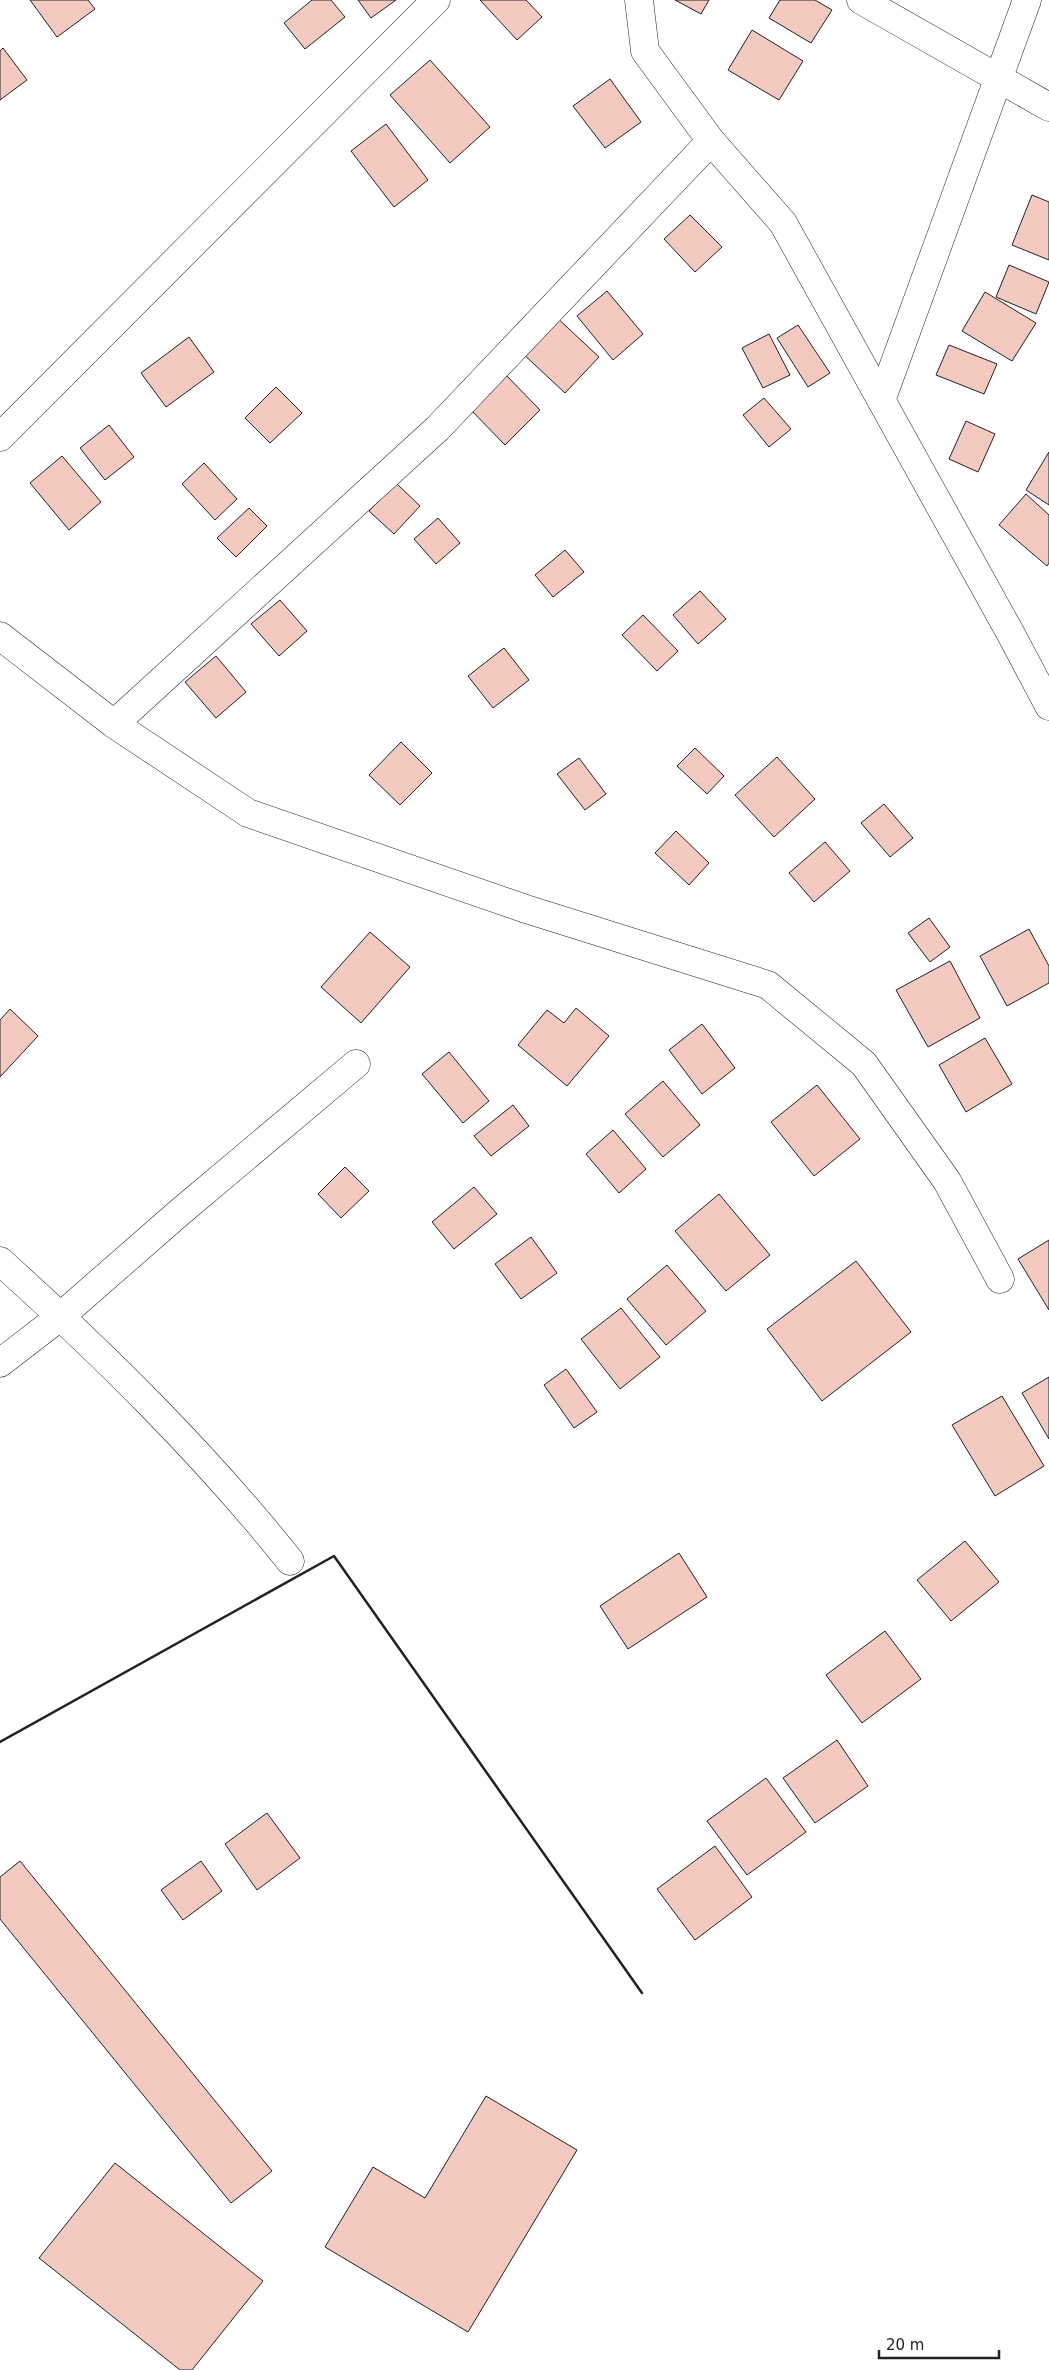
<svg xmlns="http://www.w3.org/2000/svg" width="1049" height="2370" viewBox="0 0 1049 2370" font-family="'DejaVu Sans',sans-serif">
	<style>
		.building { fill: #f3c9c0; stroke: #222 }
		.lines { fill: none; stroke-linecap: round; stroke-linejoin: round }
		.minor-casing { stroke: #222; stroke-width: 29 }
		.minor { stroke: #fff; stroke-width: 28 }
		.wall { stroke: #222; stroke-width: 2.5 }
	</style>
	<rect width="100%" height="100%" fill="#fff"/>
	<path class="building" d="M30,0H88L95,9L57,37Z
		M312,0H331L345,17L305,49L284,23Z
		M358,0H396L371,18Z
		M480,0H526L542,17L517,40Z
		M675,0H709L701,14Z
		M780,0H815L832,10L811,43L769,18Z
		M752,30L803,61L779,100L728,70Z
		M3,48L27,80L0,100V51Z
		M430,60L490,127L450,163L390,95Z
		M610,79L641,122L605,148L573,106Z
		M386,124L428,180L394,207L351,151Z
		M1032,195L1049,202V260L1012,245Z
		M690,215L722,247L695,272L664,239Z
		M1009,265L1049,282L1036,314L996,297Z
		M607,291L643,334L613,360L577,316Z
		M985,292L1036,323L1012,361L962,331Z
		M554,315L599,357L565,393L520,351Z
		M798,325L830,373L808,387L777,338Z
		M769,334L790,375L763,388L742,348Z
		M189,337L214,372L166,407L141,373Z
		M949,345L997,364L984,394L936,375Z
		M505,374L540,410L505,445L470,409Z
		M276,387L302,413L270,443L245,418Z
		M764,398L791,429L769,447L743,415Z
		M966,421L995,434L978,472L949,459Z
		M109,425L134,457L105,480L80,448Z
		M1049,452V505L1026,490Z
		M62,456L101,502L69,530L30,483Z
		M204,463L237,499L215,520L182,484Z
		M396,483L420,506L394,534L369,511Z
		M1026,494L1049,515V563L1047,566L999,525Z
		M249,508L267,526L236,557L217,538Z
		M438,518L460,543L436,564L414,539Z
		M565,550L584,572L553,597L535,575Z
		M700,591L726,619L698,644L673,615Z
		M280,600L307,631L279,656L251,624Z
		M643,615L678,651L657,671L622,635Z
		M504,648L529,680L493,708L468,676Z
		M216,656L246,692L216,718L185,682Z
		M401,742L432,773L400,805L369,775Z
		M695,748L724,776L707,794L677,766Z
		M777,757L815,799L774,837L735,795Z
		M579,758L606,794L585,810L557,774Z
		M884,804L913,838L890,857L861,823Z
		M676,831L709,863L689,885L655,853Z
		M825,842L850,871L814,902L789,873Z
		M929,918L950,947L930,962L908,933Z
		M1029,929L1049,966V983L1007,1006L980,956Z
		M370,932L410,967L361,1023L321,987Z
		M950,961L980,1018L928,1047L896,990Z
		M576,1008L609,1036L567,1086L518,1045L547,1010L564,1023Z
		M10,1009L38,1036L0,1077V1020Z
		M702,1024L735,1068L702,1094L669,1050Z
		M985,1038L1012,1084L966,1112L939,1065Z
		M449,1052L489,1101L463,1123L422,1074Z
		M663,1081L700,1125L663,1157L625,1114Z
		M817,1085L860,1139L814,1176L771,1122Z
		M513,1105L529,1126L491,1156L474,1136Z
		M613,1130L646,1169L619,1193L586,1154Z
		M345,1167L369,1191L341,1218L318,1194Z
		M474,1187L497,1214L454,1249L432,1222Z
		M719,1194L770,1255L726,1291L675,1231Z
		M531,1237L557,1273L521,1299L495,1264Z
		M1049,1240V1310L1018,1259Z
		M856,1261L911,1332L822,1401L767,1329Z
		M667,1265L706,1311L666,1345L627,1299Z
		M621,1308L660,1357L620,1389L581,1339Z
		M566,1369L597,1412L574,1428L544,1385Z
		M1049,1377V1439L1022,1393Z
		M1002,1396L1044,1466L995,1496L952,1425Z
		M965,1541L999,1582L951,1621L917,1580Z
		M679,1553L707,1597L628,1649L600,1606Z
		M885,1631L921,1679L862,1723L826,1675Z
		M837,1740L868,1786L815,1823L783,1778Z
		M766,1778L806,1832L747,1875L707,1821Z
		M267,1813L300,1858L257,1890L225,1844Z
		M715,1846L752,1897L695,1940L657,1889Z
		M20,1861L272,2171L231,2203L0,1919V1877Z
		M201,1861L222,1891L183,1920L161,1890Z
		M486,2096L577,2150L468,2332L325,2247L373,2167L425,2198Z
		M115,2163L263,2281L192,2370H180L39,2258Z"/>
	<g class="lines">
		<g class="minor-casing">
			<path id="minor" d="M639,0L645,51L711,141L783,223L1012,636L1049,706
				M861,0L1049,107
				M882,398L1027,0
				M0,437L436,0
				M0,636L114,724L248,813L526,909L768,985L864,1064L947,1181L1000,1279
				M114,724L438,428L711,141
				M0,1261C103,1354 203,1452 290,1561
				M0,1363L61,1316L180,1212L356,1064"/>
		</g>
		<use href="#minor" class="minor"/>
		<path class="wall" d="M0,1742L334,1556L642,1993"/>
	</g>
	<path d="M879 2350v8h120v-8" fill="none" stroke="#222222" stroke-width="2.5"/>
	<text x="886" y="2350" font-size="15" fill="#222222" stroke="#ffffff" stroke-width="4" paint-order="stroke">20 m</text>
</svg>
